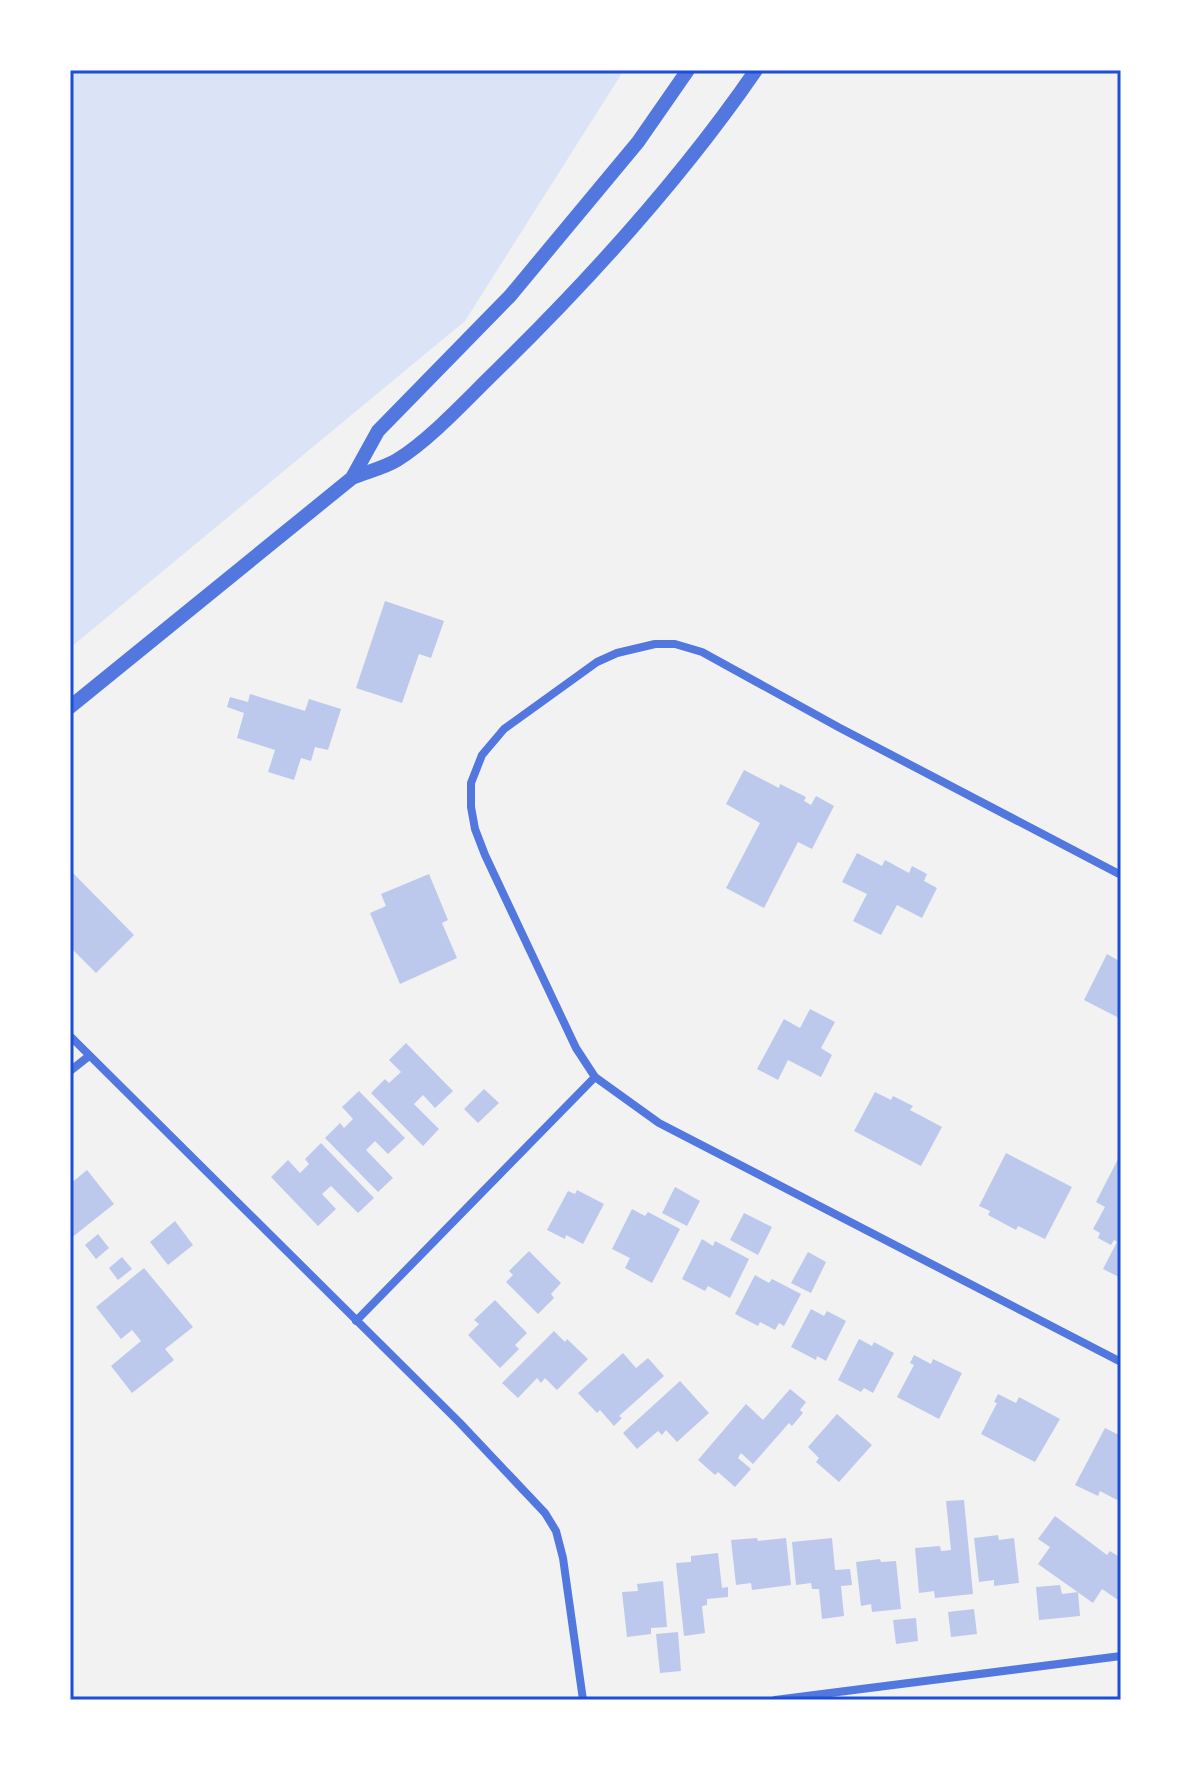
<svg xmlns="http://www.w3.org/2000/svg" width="1191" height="1770" viewBox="0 0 1191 1770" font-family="'Public Sans',sans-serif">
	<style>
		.green { fill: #dbe4f7 }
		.building { fill: #bdc9ec }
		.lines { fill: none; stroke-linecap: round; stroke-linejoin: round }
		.minor { stroke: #5277de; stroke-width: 8 }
		.tertiary { stroke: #5277de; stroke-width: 14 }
		.neatline { fill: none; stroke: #1d4ed8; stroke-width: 3 }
	</style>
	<rect width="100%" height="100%" fill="#f2f2f2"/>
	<path class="green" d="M70,70H624L465,321L70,648Z"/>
	<path class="building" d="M385,601L444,621L431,658L419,654L402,703L356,688Z
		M250,694L305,711L309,699L341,709L328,750L315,747L311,761L301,758L294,780L268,772L275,750L237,738L244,713L227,707L230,697L248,702Z
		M744,770L779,788L780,784L806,797L804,801L811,805L816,796L834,806L812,849L798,842L764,908L726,888L760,823L726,804Z
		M857,853L882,866L885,860L909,873L912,866L927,874L924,881L937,888L922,918L897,905L881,935L853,921L867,894L842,882Z
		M70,870L134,935L96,973L70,947Z
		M429,874L448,920L442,923L457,958L400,984L370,913L386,906L381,894Z
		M1107,954L1121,962V1019L1084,1000Z
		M810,1009L835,1022L821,1048L832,1055L821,1077L788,1060L778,1080L757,1069L784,1019L800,1028Z
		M406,1043L453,1091L435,1108L423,1095L414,1104L439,1129L423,1146L371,1093L385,1079L389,1083L401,1072L389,1060Z
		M484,1089L499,1103L478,1123L464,1109Z
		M359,1091L405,1138L388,1154L375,1141L366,1150L393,1178L378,1192L325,1138L340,1123L344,1128L353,1119L342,1107Z
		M875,1092L891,1100L893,1096L913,1106L910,1110L942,1127L921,1166L854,1131Z
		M321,1143L374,1198L358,1213L331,1186L322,1194L336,1209L318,1226L271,1177L288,1160L300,1173L309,1164L305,1159Z
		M1006,1153L1072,1187L1045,1239L1018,1226L1016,1230L988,1215L990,1211L979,1206Z
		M1118,1159L1121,1161V1278L1103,1269L1117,1242L1114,1240L1111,1245L1098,1238L1100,1233L1093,1229L1105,1207L1096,1202Z
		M87,1170L114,1204L70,1239V1184Z
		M675,1187L700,1201L687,1226L662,1213Z
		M577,1190L604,1204L583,1244L566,1235L565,1239L547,1230L568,1191L575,1194Z
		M632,1209L645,1216L648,1212L680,1229L652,1283L625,1268L630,1258L612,1249Z
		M744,1213L772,1227L758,1255L730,1240Z
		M175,1221L193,1245L168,1265L150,1242Z
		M98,1234L109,1248L96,1259L85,1245Z
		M702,1239L713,1246L715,1241L749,1259L730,1298L708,1286L705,1291L682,1279Z
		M529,1251L561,1283L551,1294L554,1298L538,1314L506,1282L513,1275L509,1271Z
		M808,1252L826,1262L811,1293L791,1283Z
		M122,1257L132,1269L118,1280L109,1268Z
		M144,1268L193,1327L165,1349L174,1360L132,1393L111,1366L141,1341L132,1330L121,1339L96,1307Z
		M755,1275L769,1283L772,1279L801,1294L784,1326L779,1323L775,1330L760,1322L758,1326L735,1314Z
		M495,1300L527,1333L515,1345L519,1349L500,1368L468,1335L479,1324L474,1320Z
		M811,1309L824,1316L827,1311L846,1321L826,1361L817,1356L816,1360L791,1347Z
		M554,1331L565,1342L567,1339L588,1359L557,1390L545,1378L541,1383L537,1378L518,1398L502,1383Z
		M859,1339L872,1346L874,1342L894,1353L873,1393L864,1388L861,1392L838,1380Z
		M623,1353L636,1368L648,1358L664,1376L619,1416L622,1418L614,1426L600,1410L597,1413L578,1393Z
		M914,1355L931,1364L933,1359L962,1373L939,1419L897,1397L914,1365L910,1363Z
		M680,1381L709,1413L677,1442L666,1430L662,1435L658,1431L637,1449L623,1433Z
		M790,1389L806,1402L800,1410L803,1413L792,1426L789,1423L753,1464L741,1453L738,1458L751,1469L735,1487L718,1472L715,1475L698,1460L746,1404L763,1420Z
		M998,1394L1016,1403L1019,1397L1060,1419L1035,1462L981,1434L997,1403L994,1402Z
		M837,1414L872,1445L839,1482L816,1462L819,1458L808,1447Z
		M1105,1428L1121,1436V1483L1118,1488L1121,1492L1117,1500L1100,1491L1098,1496L1075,1485Z
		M964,1500L973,1594L935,1598L934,1591L919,1593L915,1548L940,1546L941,1551L951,1550L946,1501Z
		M1055,1516L1107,1555L1110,1551L1121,1558V1602L1102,1589L1093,1603L1038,1564L1050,1547L1038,1539Z
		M998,1535L999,1540L1014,1538L1019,1583L994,1586V1580L979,1582L974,1538Z
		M757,1538L758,1541L786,1538L791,1585L752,1590L751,1583L736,1585L731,1540Z
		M832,1538L835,1570L850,1569L852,1585L841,1586L844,1616L822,1619L819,1589H812L811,1583L796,1585L792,1542Z
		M718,1553L722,1588L728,1587V1597L707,1599V1605L702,1606L705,1633L684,1636L676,1563L691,1562V1556Z
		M880,1559L881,1562L896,1561L901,1609L872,1612L871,1604L861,1606L856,1562Z
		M663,1581L667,1627L651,1628V1634L627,1637L622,1592L638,1591L637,1584Z
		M1060,1585L1062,1594L1078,1592L1080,1616L1039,1620L1036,1587Z
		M974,1609L977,1634L951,1637L948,1612Z
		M916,1618L918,1641L896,1644L893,1620Z
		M678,1632L681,1671L660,1673L656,1634Z"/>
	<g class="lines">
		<path class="minor" d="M1121,875L840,728L702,652L675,644H655L617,653L597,662L504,729L482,755L471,783V807L475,829L485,855L576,1048L595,1077L659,1123L1121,1362
			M70,1036L459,1422L545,1513L556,1531L563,1558L583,1700
			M70,1071L89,1056
			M356,1321L595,1077
			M775,1700L1121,1656"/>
		<path class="tertiary" d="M352,478L378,431L510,296L638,142L688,70
			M70,707L352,478C366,472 384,468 397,460C431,439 468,398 497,370C591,278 681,179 756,70"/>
	</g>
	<rect width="1191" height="1770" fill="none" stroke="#ffffff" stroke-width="144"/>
	<rect x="72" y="72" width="1047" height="1626" class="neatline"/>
</svg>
